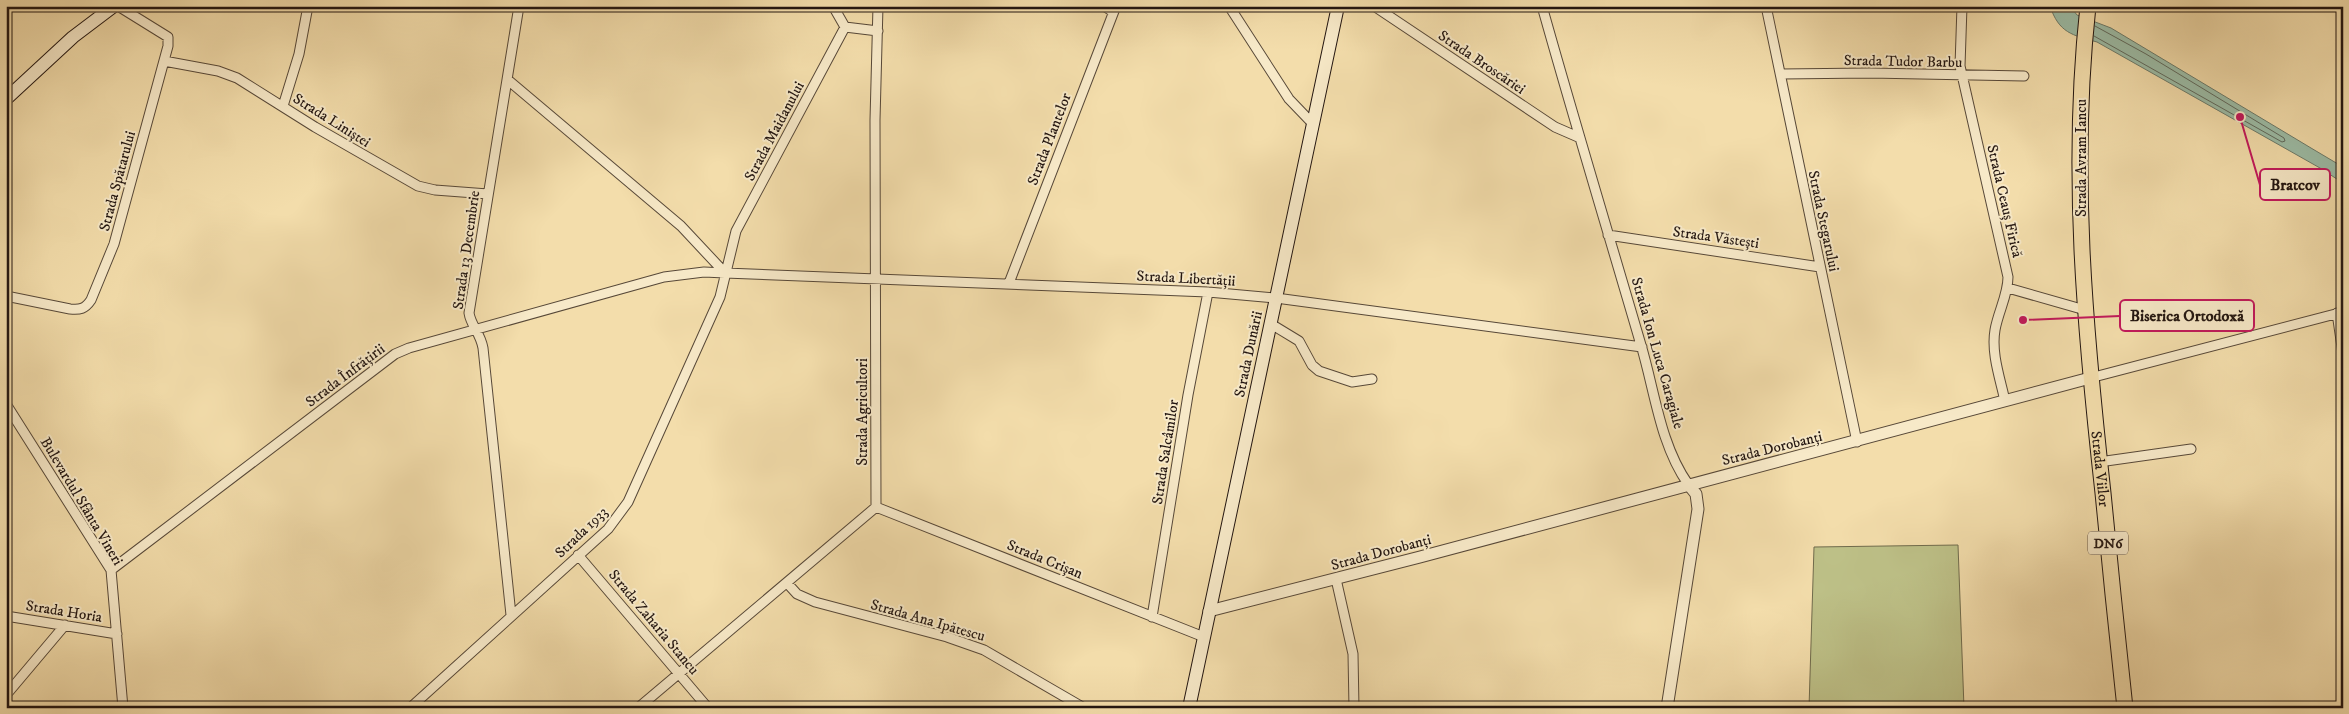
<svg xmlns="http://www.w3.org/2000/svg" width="2349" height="714" viewBox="0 0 2349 714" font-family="'IM FELL DW Pica',serif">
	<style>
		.green { fill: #bdc087; stroke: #706b4c }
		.water { fill: #9cbca6; stroke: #6c7a6a }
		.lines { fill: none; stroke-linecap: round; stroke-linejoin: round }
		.shore { stroke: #60695c; stroke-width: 1 }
		.minor-casing { stroke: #574838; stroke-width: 11 }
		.tertiary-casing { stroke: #574838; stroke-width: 13 }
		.secondary-casing { stroke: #231611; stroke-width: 14 }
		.trunk-casing { stroke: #231611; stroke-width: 17 }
		.minor { stroke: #f7e9c8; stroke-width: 9 }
		.tertiary { stroke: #f7e9c8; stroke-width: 11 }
		.secondary { stroke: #f7e9c8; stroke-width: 12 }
		.trunk { stroke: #f3ddab; stroke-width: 15 }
		.labels { text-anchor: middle; stroke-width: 4; stroke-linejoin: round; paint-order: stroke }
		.shield { fill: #f7e9c8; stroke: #635548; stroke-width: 1 }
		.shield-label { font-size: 14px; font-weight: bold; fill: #231611 }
		.street-label { font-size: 15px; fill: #231611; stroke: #f7e9c8 }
		.leader { fill: none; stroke: #c2185b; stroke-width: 2 }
		.callout-dot { fill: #c2185b; stroke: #f7e9c8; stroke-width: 2 }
		.callout { fill: #f7e9c8; stroke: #c2185b; stroke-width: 2 }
		.callout-label { font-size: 16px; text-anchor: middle; font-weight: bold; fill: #231611 }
	</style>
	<rect width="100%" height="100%" fill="#f3ddab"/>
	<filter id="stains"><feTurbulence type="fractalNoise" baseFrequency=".004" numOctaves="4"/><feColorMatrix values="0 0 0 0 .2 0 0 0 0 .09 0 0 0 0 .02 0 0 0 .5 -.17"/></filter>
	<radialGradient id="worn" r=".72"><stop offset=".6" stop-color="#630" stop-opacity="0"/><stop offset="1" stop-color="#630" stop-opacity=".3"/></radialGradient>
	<path class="green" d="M1958,545L1964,708H1809L1814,547Z"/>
	<path class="water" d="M2050,6H2070L2077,15L2111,28L2311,148L2343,167V183L2320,168L2097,42C2072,35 2059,33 2050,6Z"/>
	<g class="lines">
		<path class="shore" d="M2094,36L2282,142L2285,141L2284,138L2146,54L2095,26"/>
		<g class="minor-casing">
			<path id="minor" d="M1104,6L1113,12
				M1229,6L1289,99L1313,124
				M1374,6L1555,127L1578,137
				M1542,6C1574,120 1608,232 1641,345C1655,392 1660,444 1688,484
				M1766,6L1857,442
				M1962,6L1960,66L2008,277C2008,295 1998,312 1995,330C1991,353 2000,378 2005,401
				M845,27L878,31
				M164,61L218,71L237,78L315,127L418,186L435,190L488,194
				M1781,74L1870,73L2024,76
				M508,80L681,226L725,273
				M283,106L299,54L308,6
				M1608,235L1820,267
				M1009,283L1116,6
				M2008,288L2085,310
				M6,296L70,309C80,310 85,309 91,300L114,244L168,46V37L118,6
				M2337,313L2343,354
				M1271,324L1299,341L1312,365L1319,371L1352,382L1372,379
				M2090,378L2343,312
				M6,404L111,570L123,708
				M2099,462L2191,449
				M876,507L1204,637
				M578,555L708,708
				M111,570L395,354L409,348L664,277L704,272L725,273L1208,292L1276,298L1642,347
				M1336,579L1353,654L1354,708
				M787,583L797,594L815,602L947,637L984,650L1084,708
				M511,615L483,348C480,332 471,326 469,313L519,6
				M6,616L117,634
				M1152,617L1188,395L1208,292
				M6,695L65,625
				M410,708L608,529L628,502L720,297L736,231L845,27L833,6
				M638,708L876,507L875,120L878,6"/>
		</g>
		<g class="tertiary-casing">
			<path id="tertiary" d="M1209,611L1420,557L2090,378
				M1667,708L1698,509L1696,494L1688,484"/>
		</g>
		<g class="secondary-casing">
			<path id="secondary" d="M6,99L73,37L114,6
				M1189,708L1338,6"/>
		</g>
		<g class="trunk-casing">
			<g id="trunk">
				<path id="s1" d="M2088,6C2070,169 2085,331 2103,493C2110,565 2117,636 2125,708"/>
			</g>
		</g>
		<use href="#minor" class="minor"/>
		<use href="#tertiary" class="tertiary"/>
		<use href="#secondary" class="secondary"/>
		<use href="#trunk" class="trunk"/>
	</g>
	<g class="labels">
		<rect class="shield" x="2088" y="531.5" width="40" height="23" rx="4"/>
		<g class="shield-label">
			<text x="2108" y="548">DN6</text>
		</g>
		<g class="street-label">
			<text transform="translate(1903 61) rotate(1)" y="5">Strada Tudor Barbu</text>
			<text transform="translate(1482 62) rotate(34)" y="5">Strada Broscăriei</text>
			<text transform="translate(332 120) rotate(32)" y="5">Strada Liniștei</text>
			<text transform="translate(774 131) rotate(-62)" y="5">Strada Maidanului</text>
			<text transform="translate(1049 139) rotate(-69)" y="5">Strada Plantelor</text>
			<text transform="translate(2081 158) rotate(-90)" y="5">Strada Avram Iancu</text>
			<text transform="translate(117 181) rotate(-75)" y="5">Strada Spătarului</text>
			<text transform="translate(2005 201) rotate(77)" y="5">Strada Ceauș Firică</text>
			<text transform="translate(1824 221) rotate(78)" y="5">Strada Stegarului</text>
			<text transform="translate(1716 237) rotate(8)" y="5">Strada Văstești</text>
			<text transform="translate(466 250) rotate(-82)" y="5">Strada 13 Decembrie</text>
			<text transform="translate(1186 278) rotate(3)" y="5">Strada Libertății</text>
			<text transform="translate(1658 353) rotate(74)" y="5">Strada Ion Luca Caragiale</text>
			<text transform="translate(1248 354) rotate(-78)" y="5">Strada Dunării</text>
			<text transform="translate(345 375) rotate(-37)" y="5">Strada Înfrățirii</text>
			<text transform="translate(862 412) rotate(-90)" y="5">Strada Agricultori</text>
			<text transform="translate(1772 448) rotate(-14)" y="5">Strada Dorobanți</text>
			<text transform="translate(1165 452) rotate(-81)" y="5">Strada Salcâmilor</text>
			<text dy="5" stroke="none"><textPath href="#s1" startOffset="464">Strada Viilor</textPath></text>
			<text transform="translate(82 501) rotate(59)" y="5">Bulevardul Sfânta Vineri</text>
			<text transform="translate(581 532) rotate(-44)" y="5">Strada 1933</text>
			<text transform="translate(1381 552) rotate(-15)" y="5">Strada Dorobanți</text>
			<text transform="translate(1045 559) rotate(22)" y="5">Strada Crișan</text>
			<text transform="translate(64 611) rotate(9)" y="5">Strada Horia</text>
			<text transform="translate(928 620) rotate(16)" y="5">Strada Ana Ipătescu</text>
			<text transform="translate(654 622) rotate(50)" y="5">Strada Zaharia Stancu</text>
		</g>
	</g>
	<path class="leader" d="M2240 117L2260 185M2023 320L2120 316"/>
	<g class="callout-dot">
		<circle cx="2240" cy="117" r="5"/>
		<circle cx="2023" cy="320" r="5"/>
	</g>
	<g class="callout">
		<rect x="2260" y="169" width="70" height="31" rx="5"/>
		<rect x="2120" y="300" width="134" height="31" rx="5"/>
	</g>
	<g class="callout-label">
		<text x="2295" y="190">Bratcov</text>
		<text x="2187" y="321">Biserica Ortodoxă</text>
	</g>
	<rect width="2349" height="714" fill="none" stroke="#f3ddab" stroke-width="25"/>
	<rect x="8" y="8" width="2334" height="699" fill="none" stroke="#231611" stroke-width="2.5"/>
	<rect x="12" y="12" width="2324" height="689" fill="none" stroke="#231611"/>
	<rect width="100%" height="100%" filter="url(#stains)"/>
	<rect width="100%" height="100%" fill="url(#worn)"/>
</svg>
